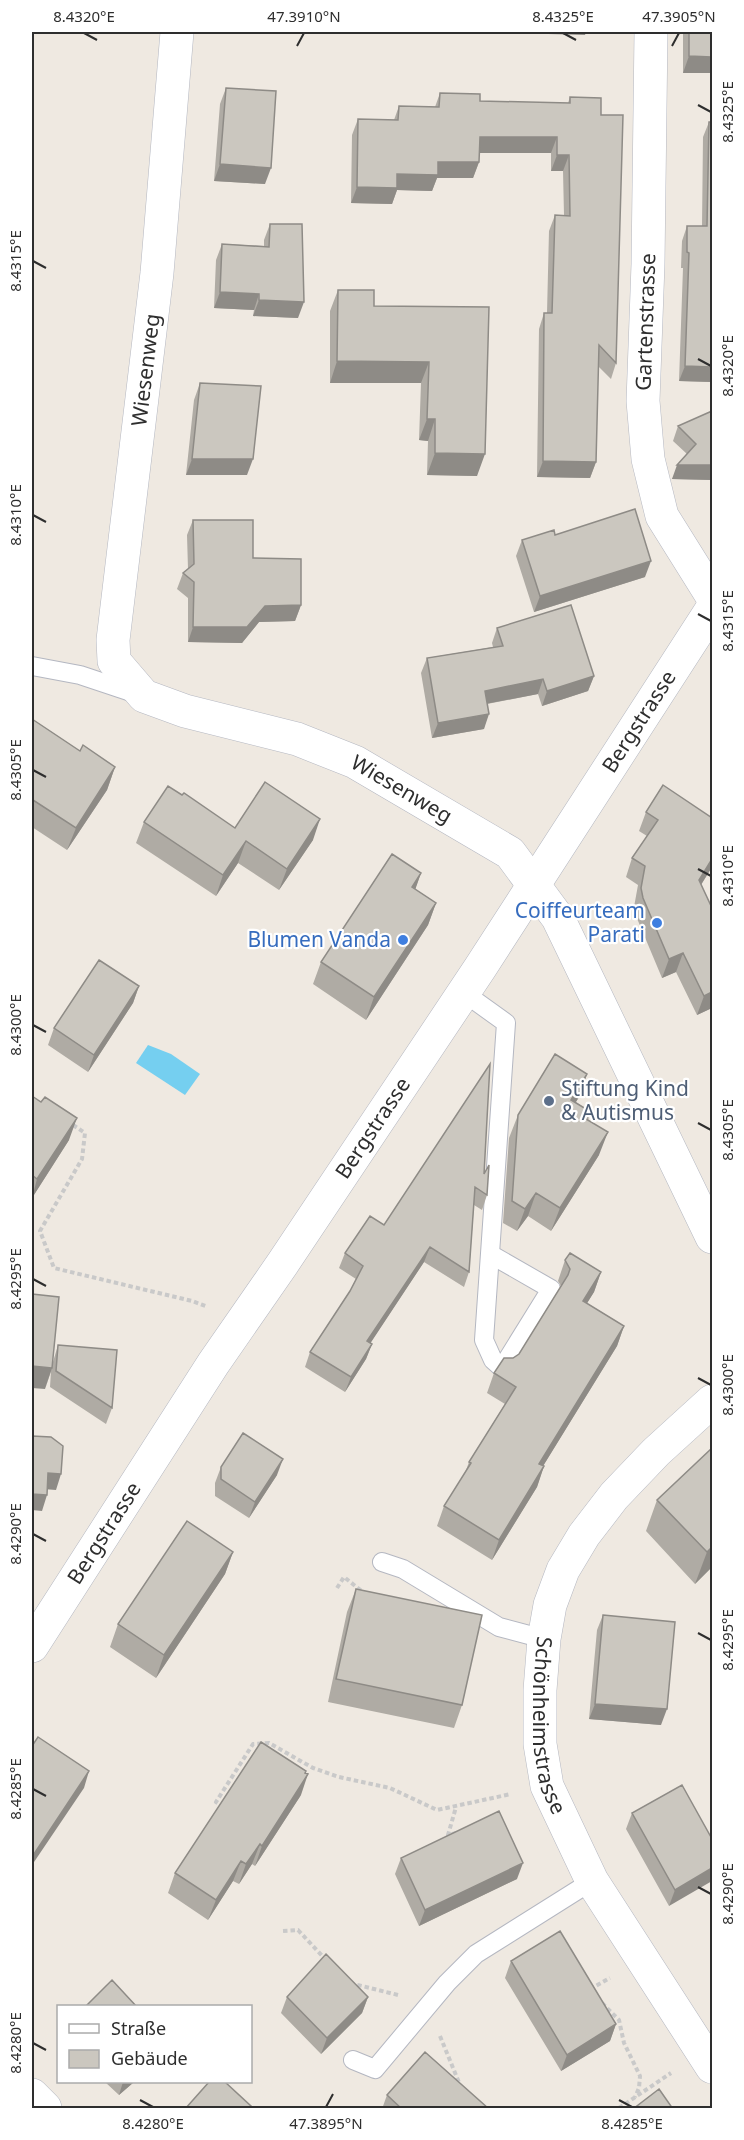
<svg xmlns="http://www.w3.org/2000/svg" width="744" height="2140" viewBox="0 0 744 2140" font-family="'Noto Sans',sans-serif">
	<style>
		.water { fill: #75cff0 }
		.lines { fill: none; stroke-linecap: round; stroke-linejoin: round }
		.service-casing { stroke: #b4b7c1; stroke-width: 20 }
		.minor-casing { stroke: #b4b7c1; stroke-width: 34 }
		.path { stroke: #c9c9c9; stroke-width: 4; stroke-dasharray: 4.5 3; stroke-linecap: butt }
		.service { stroke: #fff; stroke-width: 18 }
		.minor { stroke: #fff; stroke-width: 33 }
		.wall { fill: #afaba4 }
		.shaded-wall { fill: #8e8b86 }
		.building { fill: #cbc7bf; stroke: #8e8b86; stroke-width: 1.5 }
		.ticks { fill: none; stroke: #2e2e2e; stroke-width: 2 }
		.shop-dot { fill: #3f7fe0; stroke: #fff; stroke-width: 2 }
		.service-dot { fill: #5c6f8a; stroke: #fff; stroke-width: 2 }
		.labels { text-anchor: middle; stroke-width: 4.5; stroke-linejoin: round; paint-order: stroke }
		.street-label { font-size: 21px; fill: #2e2e2e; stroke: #fff }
		.shop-label { font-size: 21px; fill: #366cbe; stroke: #fff; text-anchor: end }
		.service-label { font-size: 21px; fill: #4e5e75; stroke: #fff; text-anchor: start }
		.neatline { fill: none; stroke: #2e2e2e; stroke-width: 2 }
		.ticks-label { font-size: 15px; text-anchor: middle; fill: #2e2e2e }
	</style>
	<rect width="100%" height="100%" fill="#efe9e1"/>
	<path class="water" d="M148,1045L171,1054L200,1074L185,1095L136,1063Z"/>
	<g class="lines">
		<g class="service-casing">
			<path id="service" d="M32,666L80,675L137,694
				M463,992L506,1023L484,1340L493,1360L502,1368L551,1289L490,1254
				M382,1562L403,1569L499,1627L544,1639
				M353,2060L375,2069L447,1983L476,1954L592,1881"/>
		</g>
		<g class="minor-casing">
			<g id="minor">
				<path id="s1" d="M177,32L157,273L113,640L114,661L144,696L185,711L297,739L355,762L510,853L558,918L712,1237"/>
				<path d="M651,32L648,264L643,401L648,459L662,516L712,596"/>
				<path id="s2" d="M712,1401L656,1452L614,1496L584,1535L563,1570L550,1605L544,1639L540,1690V1744L547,1786L592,1881L712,2067"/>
				<path id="s3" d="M32,1646L213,1364L283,1263L480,968L712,609"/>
				<path d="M32,2095L45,2108"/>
			</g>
		</g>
		<path class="path" d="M73,1125L85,1133L82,1159L40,1231L54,1268L192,1301L208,1307
			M337,1588L344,1577L364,1593
			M224,1807L216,1802L253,1744L269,1743L313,1768L339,1777L390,1788L437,1810L511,1794
			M456,1833L448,1835L456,1807
			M283,1931L298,1930L325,1959
			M350,1983L398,1995
			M590,1989L610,1978
			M602,2003L619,2020L624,2043L640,2076L639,2088L635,2097
			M440,2036L460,2085
			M619,2108L671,2073"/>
		<use href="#service" class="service"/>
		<use href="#minor" class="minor"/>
	</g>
	<path class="wall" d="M683,32H712V73H683Z
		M226,88L265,184L214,181L220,104Z
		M440,93L480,101L568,103L570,97L601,115L616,363L611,379L598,366L596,462L590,478L537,477L539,329L544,313H547L549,231L555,215H564L563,171H551V153H479V162L473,178H437L432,191L397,190L392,204L351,203L352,135L358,119L394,120L399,106L435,107Z
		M709,122L712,382L679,381L683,268H681L682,241L687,226H702L703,137Z
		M270,224L298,318L253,316L254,310L214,308L216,260L222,244L264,246V240Z
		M338,290L374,306L489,307L477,476L427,475L428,441L419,440L421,383H330V311Z
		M200,383L247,475H186L194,400Z
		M712,411V480L672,479L687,454L673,441L678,426Z
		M193,520L253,558L301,605L295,621L259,622L242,643L188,642V598L177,589L183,573L188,569L187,535Z
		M522,540L645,577L534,612L516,556Z
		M497,628L594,676L588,691L542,706L538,694L487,704L484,729L432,738L421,673L427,658L493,647L492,643Z
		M32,719L80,751L115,767L107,790L67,850L32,827Z
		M663,785L712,867L701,885L712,1008L697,1015L676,972L662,978L636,916L634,907L638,885L626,877L632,858L647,836L639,831L646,812Z
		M144,822L235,828L313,840L279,890L238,863L216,896L136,843Z
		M421,873L415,889L436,903L428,925L366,1020L313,984L321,962Z
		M139,986L133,1003L88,1072L48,1045L54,1028Z
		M587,1074L579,1097L576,1102L591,1112L588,1120L599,1155L551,1231L528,1216L517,1231L503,1223L509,1138L518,1115Z
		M32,1096L69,1140L32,1198Z
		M484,1174L487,1195L482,1210L474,1205L469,1272L464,1287L424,1262L370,1343L372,1344L366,1359L345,1392L305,1367L310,1352L350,1291L356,1279L339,1268L345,1253L384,1225Z
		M565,1260L601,1272L594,1292L587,1303L624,1326L617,1346L543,1466H544L537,1487L492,1560L437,1526L444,1506L465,1473L469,1462L505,1404L487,1393L494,1373L519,1354L561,1286L558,1281Z
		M58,1345L112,1408L106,1424L50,1387L51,1371L45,1389Z
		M712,1448V1567L695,1584L646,1531L657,1500Z
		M221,1467L277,1475L249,1518L215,1496V1483Z
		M233,1552L225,1574L156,1678L110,1647L118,1624Z
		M356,1589L462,1705L454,1728L328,1702L347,1612Z
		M603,1615L661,1725L589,1719L597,1630Z
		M301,1795L255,1866L252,1864L239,1884L233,1881L208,1920L168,1893L175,1873Z
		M632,1813L712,1839L669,1906L626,1829Z
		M401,1858L517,1879L419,1926L395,1874Z
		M511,1961L616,2024L610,2041L561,2071L505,1978Z
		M287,1997H368L362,2013L321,2054L281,2013Z
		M105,2082H134L119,2095Z
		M387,2095L489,2109H382Z"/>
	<path class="shaded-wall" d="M512,32H614L613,33L586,32L585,35L511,33Z
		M689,56L712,57V73H683Z
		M480,137H557L551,153H474Z
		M557,155H569L563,171H551Z
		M438,162H479L473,178H437L432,191L397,190L392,204L351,203L357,187Z
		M220,164L271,168L265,184L214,181Z
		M220,292L259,294L254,310L214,308Z
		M259,300L304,302L298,318L253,316Z
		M337,361L429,362L421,383H330Z
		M685,366L712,367V382L679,381Z
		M427,419H435L428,441L419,440Z
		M435,453L485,454L477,476L427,475Z
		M192,459H253L247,475H186Z
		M543,461L596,462L590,478L537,477Z
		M677,465H712V480L672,479Z
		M651,561L645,577L534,612L540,596Z
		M301,605L295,621L259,622L242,643L188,642L193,627L265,606Z
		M594,676L588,691L542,706L547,691Z
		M543,679L538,694L480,705L485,691Z
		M489,714L484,729L432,738L438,723Z
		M115,767L107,790L67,850L76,828Z
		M320,819L313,840L279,890L287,869Z
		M246,841L238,863L216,896L223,875Z
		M712,859V867L692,899L699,880Z
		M421,873L413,896L412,887Z
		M436,903L428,925L366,1020L374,997Z
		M683,953L676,972L662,978L669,959Z
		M139,986L133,1003L88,1072L94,1055Z
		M712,992V1008L697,1015L704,996Z
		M587,1074L579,1097L563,1122L571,1100Z
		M77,1118L69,1140L32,1198L37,1179Z
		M608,1132L599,1155L551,1231L560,1208Z
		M536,1193L528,1216L517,1231L525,1209Z
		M430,1247L424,1262L362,1356L367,1341Z
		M601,1272L594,1292L576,1321L583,1301Z
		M624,1326L617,1346L532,1484L539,1464Z
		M372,1344L366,1359L345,1392L351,1377Z
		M32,1366L52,1368L45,1389L32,1388Z
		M283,1459L277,1475L249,1518L255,1502Z
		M544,1466L537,1487L492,1560L499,1540Z
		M48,1473L61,1474L56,1490L43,1489Z
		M32,1494L47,1495L42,1511L32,1510Z
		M712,1547V1567L695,1584L707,1552Z
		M233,1552L225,1574L156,1678L164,1655Z
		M595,1704L667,1709L661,1725L589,1719Z
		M89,1771L84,1788L32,1865V1857Z
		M308,1774L301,1795L255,1866L262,1846Z
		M260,1844L252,1864L239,1884L246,1864Z
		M241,1861L233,1881L208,1920L216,1900Z
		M523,1863L517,1879L419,1926L425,1910Z
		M712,1868V1881L669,1906L675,1890Z
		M368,1997L362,2013L321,2054L327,2038Z
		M616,2024L610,2041L561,2071L567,2055Z
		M123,2082H134L119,2095Z"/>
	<path class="building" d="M689,32H712V57L689,56Z
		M226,88L276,91L271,168L220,164Z
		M440,93L480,94V101L570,103V97L601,98V115H623L616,363L599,345L596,462L543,461L544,313H552L555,215L570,216L569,155H557V137H480L479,162H438V175L397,174V188L357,187L358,119L398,120L399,106L439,107Z
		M709,122H712V367L685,366L689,253L687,252V226H707Z
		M270,224H302L304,302L259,300V294L220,292L222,244L269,247Z
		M338,290H374V306L489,307L485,454L435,453V419H427L429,362L337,361Z
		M200,383L261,386L253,459H192Z
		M712,411V465H677L696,444L678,426Z
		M635,509L651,561L540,596L522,540L554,530L555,535Z
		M193,520H253V558L301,559V605L265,606L247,627H193L194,582L183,573L194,564Z
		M571,605L594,676L547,691L543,679L485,691L489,714L438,723L427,658L503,646L497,628Z
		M32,719L80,751L83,745L115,767L76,828L33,800L32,803Z
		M265,782L320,819L287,869L246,841L223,875L144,822L168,786L182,795L184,793L235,828Z
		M663,785L712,818V859L699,880L712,908V992L704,996L683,953L669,959L643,898L641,888L645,866L632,858L658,820L646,812Z
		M392,854L421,873L412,887L436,903L374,997L321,962Z
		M99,960L139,986L94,1055L54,1028Z
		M555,1054L587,1074L571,1100L591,1112L586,1119L608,1132L560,1208L536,1193L525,1209L512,1201L518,1115Z
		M490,1064L484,1174L489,1165L487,1195L475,1187L469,1272L430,1247L367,1341L372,1344L351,1377L310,1352L350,1291L363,1266L345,1253L370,1216L384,1225Z
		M32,1096L41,1102L45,1097L77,1118L37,1179L32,1175Z
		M570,1253L601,1272L583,1301L624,1326L539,1464L544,1466L499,1540L444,1506L471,1463L469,1462L516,1387L494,1373L504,1358H513L519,1354L568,1275L570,1269L565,1260Z
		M32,1294L59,1297L52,1368L32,1366Z
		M58,1345L117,1350L112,1408L56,1371Z
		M243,1433L283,1459L255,1502L221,1479V1467Z
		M32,1436L51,1437L63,1446L61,1474L48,1473L47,1495L32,1494Z
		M712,1448V1547L707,1552L657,1500Z
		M187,1521L233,1552L164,1655L118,1624Z
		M356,1589L482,1615L462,1705L336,1679Z
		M603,1615L675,1622L667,1709L595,1704Z
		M38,1737L89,1771L32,1857V1746Z
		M261,1742L306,1771L305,1773L308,1774L262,1846L260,1844L246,1864L241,1861L216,1900L175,1873Z
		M682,1785L712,1839V1868L675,1890L632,1813Z
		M499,1811L523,1863L425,1910L401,1858Z
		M560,1931L616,2024L567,2055L511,1961Z
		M326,1954L368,1997L327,2038L287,1997Z
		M112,1980L137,2007H85Z
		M425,2052L489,2109H402L387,2095Z
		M209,2082H225L252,2107L251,2109H185Z
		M659,2089L673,2109H633Z"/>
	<path class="ticks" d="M84,33L97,40M563,33L576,40M297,46L304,33M672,46L679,33M698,105L711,112M33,261L46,268M698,359L711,366M33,515L46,522M698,614L711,621M33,770L46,777M698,869L711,876M33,1025L46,1032M698,1123L711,1130M33,1279L46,1286M698,1378L711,1385M33,1534L46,1541M698,1633L711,1640M33,1789L46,1796M698,1887L711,1894M33,2043L46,2050M140,2100L153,2107M619,2100L632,2107M326,2107L333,2094"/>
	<g class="shop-dot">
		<circle cx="657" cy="923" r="6"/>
		<circle cx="403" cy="940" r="6"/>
	</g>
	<circle class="service-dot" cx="549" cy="1101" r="6"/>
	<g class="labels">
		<g class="street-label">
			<text transform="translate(646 322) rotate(-88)" y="7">Gartenstrasse</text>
			<text transform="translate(146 370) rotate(-83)" y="7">Wiesenweg</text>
			<text dy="7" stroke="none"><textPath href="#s3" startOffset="1106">Bergstrasse</textPath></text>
			<text dy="7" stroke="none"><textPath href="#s1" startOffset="954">Wiesenweg</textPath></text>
			<text dy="7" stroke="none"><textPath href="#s3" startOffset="620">Bergstrasse</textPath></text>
			<text dy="7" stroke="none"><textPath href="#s3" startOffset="134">Bergstrasse</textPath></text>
			<text dy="7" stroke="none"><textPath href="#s2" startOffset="386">Schönheimstrasse</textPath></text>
		</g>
		<g class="shop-label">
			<text x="645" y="918">Coiffeurteam<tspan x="645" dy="24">Parati</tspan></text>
			<text x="391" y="947">Blumen Vanda</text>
		</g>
		<g class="service-label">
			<text x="561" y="1096">Stiftung Kind<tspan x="561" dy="24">&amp; Autismus</tspan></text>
		</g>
	</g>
	<rect width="744" height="2140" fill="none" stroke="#ffffff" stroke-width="66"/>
	<rect x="57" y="2005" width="195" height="78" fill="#ffffff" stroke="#ababab" stroke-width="1.5"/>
	<rect x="69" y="2024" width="30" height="9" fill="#ffffff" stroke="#ababab" stroke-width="1.5"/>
	<text x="111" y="2035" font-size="18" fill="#2e2e2e">Straße</text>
	<rect x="69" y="2050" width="30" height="18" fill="#cbc7bf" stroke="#ababab" stroke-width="1.5"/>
	<text x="111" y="2065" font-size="18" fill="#2e2e2e">Gebäude</text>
	<rect x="33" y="33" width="678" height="2074" class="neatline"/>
	<g class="ticks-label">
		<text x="84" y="22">8.4320°E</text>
		<text x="304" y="22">47.3910°N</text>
		<text x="563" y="22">8.4325°E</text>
		<text x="679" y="22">47.3905°N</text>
		<text transform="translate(728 112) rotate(-90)" y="5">8.4325°E</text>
		<text transform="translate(16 261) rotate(-90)" y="5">8.4315°E</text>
		<text transform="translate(728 366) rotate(-90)" y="5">8.4320°E</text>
		<text transform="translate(16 515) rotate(-90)" y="5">8.4310°E</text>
		<text transform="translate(728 621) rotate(-90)" y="5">8.4315°E</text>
		<text transform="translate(16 770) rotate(-90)" y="5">8.4305°E</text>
		<text transform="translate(728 876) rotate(-90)" y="5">8.4310°E</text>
		<text transform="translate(16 1025) rotate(-90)" y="5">8.4300°E</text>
		<text transform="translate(728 1130) rotate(-90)" y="5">8.4305°E</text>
		<text transform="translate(16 1279) rotate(-90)" y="5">8.4295°E</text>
		<text transform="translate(728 1385) rotate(-90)" y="5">8.4300°E</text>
		<text transform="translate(16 1534) rotate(-90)" y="5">8.4290°E</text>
		<text transform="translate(728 1640) rotate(-90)" y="5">8.4295°E</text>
		<text transform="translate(16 1789) rotate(-90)" y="5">8.4285°E</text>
		<text transform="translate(728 1894) rotate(-90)" y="5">8.4290°E</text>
		<text transform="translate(16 2043) rotate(-90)" y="5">8.4280°E</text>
		<text x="153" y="2129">8.4280°E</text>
		<text x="326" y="2129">47.3895°N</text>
		<text x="632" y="2129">8.4285°E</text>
	</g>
</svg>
